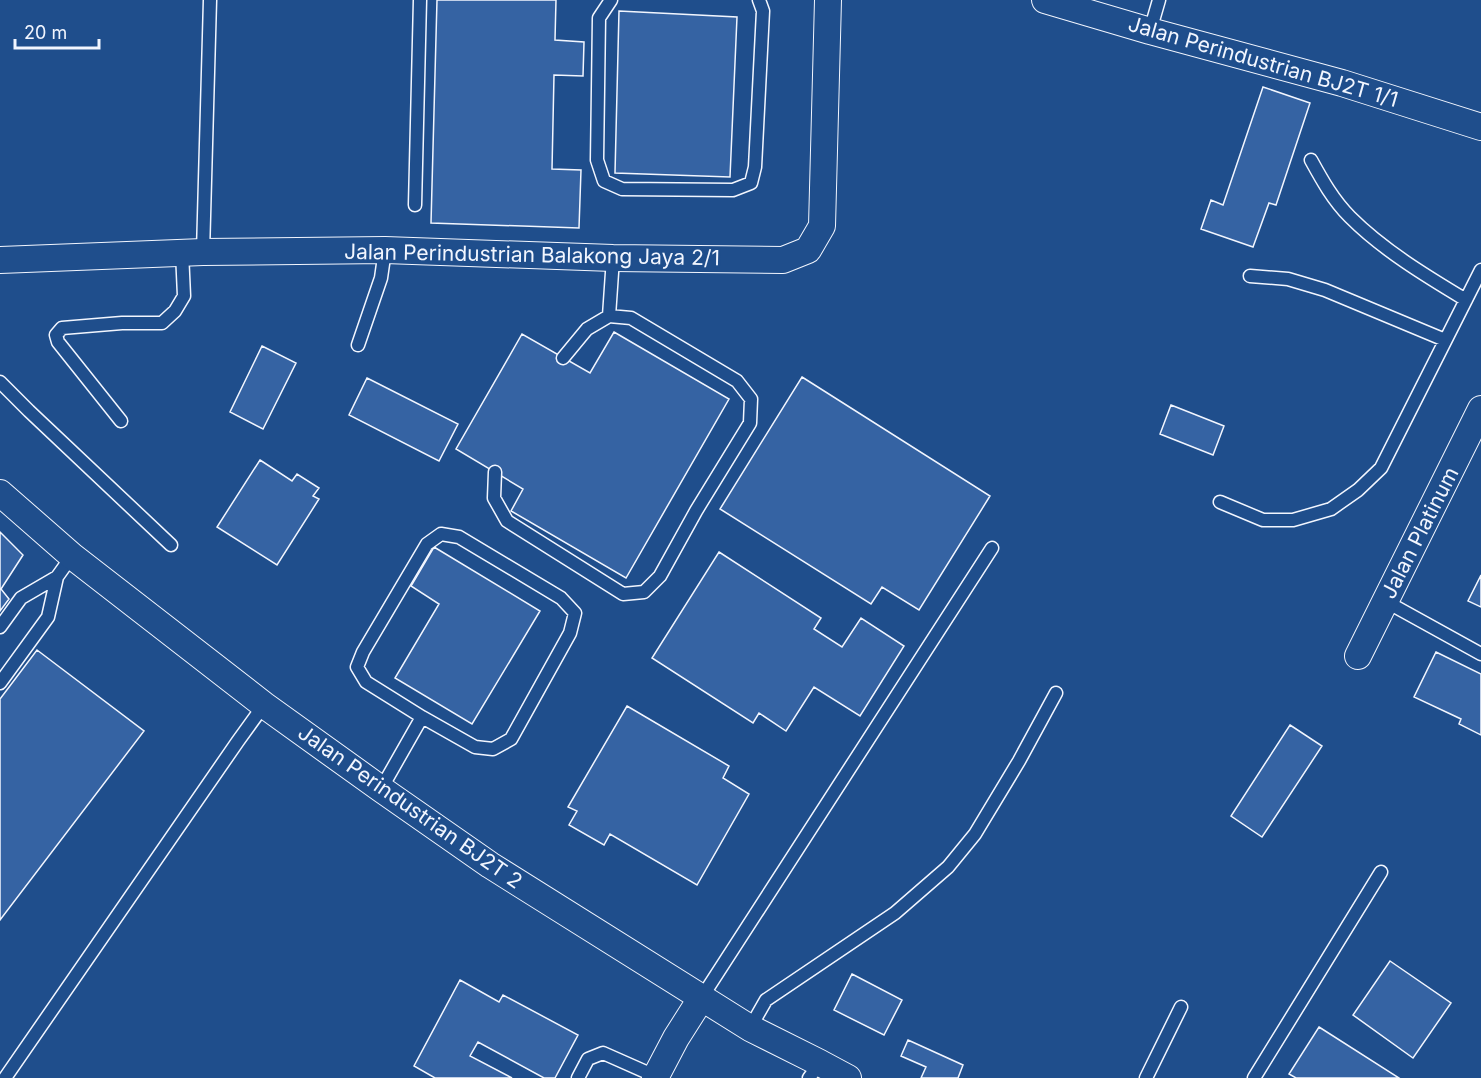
<svg xmlns="http://www.w3.org/2000/svg" width="1481" height="1078" viewBox="0 0 1481 1078" font-family="Inter,sans-serif">
	<style>
		.building { fill: #3563a3; stroke: #f2f6ff; stroke-width: 1.5 }
		.lines { fill: none; stroke-linecap: round; stroke-linejoin: round }
		.lane-casing { stroke: #f2f6ff; stroke-width: 15 }
		.street-casing { stroke: #f2f6ff; stroke-width: 28 }
		.lane { stroke: #1f4e8c; stroke-width: 12 }
		.street { stroke: #1f4e8c; stroke-width: 26 }
		.labels { text-anchor: middle; stroke-width: 4.5; stroke-linejoin: round; paint-order: stroke }
		.street-label { font-size: 21px; fill: #f2f6ff; stroke: #1f4e8c }
	</style>
	<rect width="100%" height="100%" fill="#1f4e8c"/>
	<path class="building" d="M437,0H556L555,40L584,42L583,76L554,75L552,169L581,170L579,228L431,223Z
		M619,11L737,17L730,177L615,173Z
		M1263,87L1310,103L1276,205L1269,203L1253,247L1201,229L1211,200L1223,205Z
		M614,332L729,399L626,578L511,511L523,489L456,449L522,334L590,373Z
		M262,346L296,363L263,429L230,412Z
		M802,377L990,496L919,610L882,587L871,604L720,509Z
		M367,378L458,424L439,461L349,415Z
		M1171,405L1224,426L1213,455L1160,434Z
		M260,460L292,481L297,474L319,488L313,496L319,499L277,565L217,527Z
		M0,532L23,555L1,589L9,599L0,611Z
		M434,547L540,611L472,724L395,678L439,604L411,586Z
		M719,552L821,618L814,629L842,647L861,618L904,646L860,716L814,687L786,731L759,713L753,723L652,658Z
		M1481,575V607L1468,601Z
		M37,650L144,731L0,920V699Z
		M1436,652L1481,674V735L1459,724L1461,719L1414,697Z
		M627,706L729,766L723,778L749,794L697,885L610,834L604,845L569,825L577,811L568,807Z
		M1290,725L1322,746L1262,837L1231,816Z
		M1390,961L1451,1003L1413,1058L1353,1015Z
		M852,974L902,1000L884,1035L834,1010Z
		M460,980L499,1002L503,995L578,1035L555,1078H544L478,1042L470,1056L512,1078H435L414,1066Z
		M1319,1027L1399,1078H1296L1289,1074Z
		M908,1040L963,1065L958,1078H921L926,1067L901,1056Z"/>
	<g class="lines">
		<g class="lane-casing">
			<path id="lane" d="M611,0L599,18L597,160L604,181L622,189L733,190L751,183L755,167L763,11L759,0
				M1150,31L1159,0
				M1311,160C1322,180 1333,200 1350,217C1383,250 1426,276 1466,300
				M415,205L420,0
				M203,252L210,0
				M1250,276L1288,279L1325,290L1445,340
				M609,316L613,258
				M358,345L381,278L385,250
				M0,382L29,411L171,545
				M121,421L58,342L56,335L62,328L122,323H162L175,311L184,296L182,252
				M495,472L494,498L507,521L623,594L644,592L660,576L696,511L750,423L751,399L737,381L631,318L609,316L587,329L563,358
				M1220,502L1263,520H1293L1331,509L1358,490L1381,468L1481,270
				M1385,601L1481,654
				M0,627L21,598L57,577L72,556
				M0,683L48,617L57,577
				M381,789L422,717L475,747L493,749L511,739L570,633L575,613L561,598L459,537L441,534L427,544L363,652L357,667L366,682L422,717
				M702,997L992,548
				M750,1028L766,1000L895,913L948,867L975,834L1019,761L1056,693
				M5,1078L238,741L264,705
				M578,1078L588,1059L603,1053L655,1076
				M809,1078L820,1063
				M1146,1078L1181,1007
				M1254,1078L1381,872"/>
		</g>
		<g class="street-casing">
			<path id="street" d="M1045,0L1150,31L1342,83L1481,127
				M0,260L203,252L385,250L613,258L783,260L808,250L822,226L828,0
				M0,493L72,556L264,705L381,789L490,865L750,1028L820,1063L848,1078
				M1358,656L1481,409
				M655,1078L676,1038L702,997"/>
		</g>
		<use href="#lane" class="lane"/>
		<use href="#street" class="street"/>
	</g>
	<g class="labels">
		<g class="street-label">
			<text transform="translate(1263 62) rotate(16)" y="7">Jalan Perindustrian BJ2T 1/1</text>
			<text transform="translate(532 255) rotate(1)" y="7">Jalan Perindustrian Balakong Jaya 2/1</text>
			<text transform="translate(1420 533) rotate(-63)" y="7">Jalan Platinum</text>
			<text transform="translate(410 807) rotate(35)" y="7">Jalan Perindustrian BJ2T 2</text>
		</g>
	</g>
	<path d="M15 39v9h84v-9" fill="none" stroke="#f2f6ff" stroke-width="3"/>
	<text x="24" y="39" font-size="18" fill="#f2f6ff" stroke="#1f4e8c" stroke-width="4.5" paint-order="stroke">20 m</text>
</svg>
